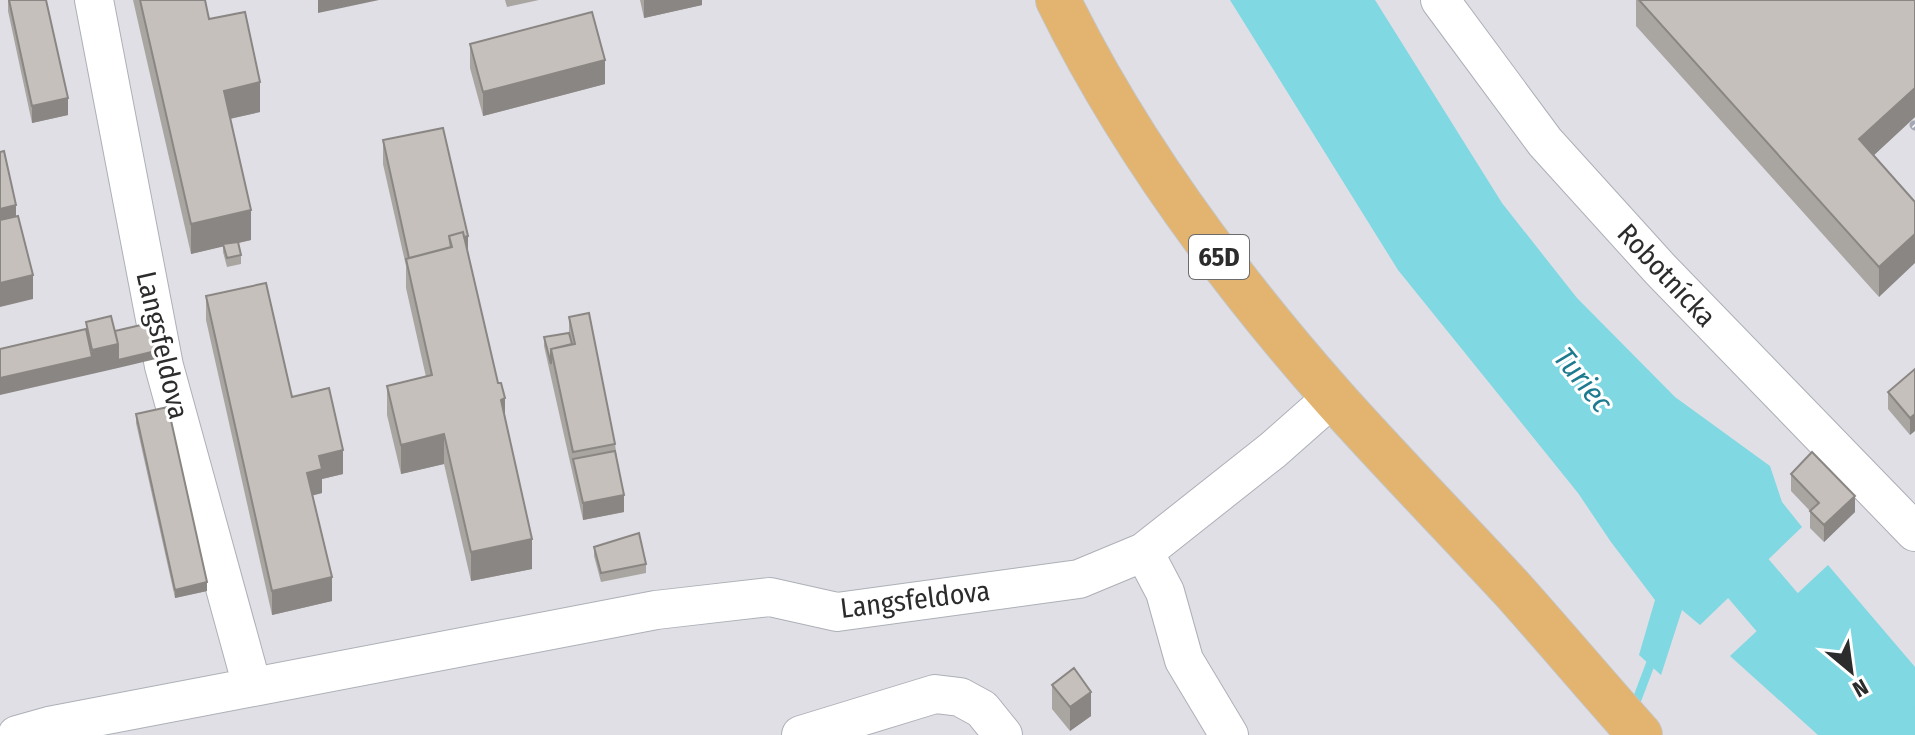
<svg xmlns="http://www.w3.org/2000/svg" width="1915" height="735" viewBox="0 0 1915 735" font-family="'Fira Sans Condensed',sans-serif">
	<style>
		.industrial { fill: #e0dfe5 }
		.water { fill: #7fd8e2 }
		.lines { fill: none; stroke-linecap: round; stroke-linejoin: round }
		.stream { stroke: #7fd8e2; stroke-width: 9 }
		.river { stroke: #7fd8e2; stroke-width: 56 }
		.minor-casing { stroke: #acb0b7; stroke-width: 40 }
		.major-casing { stroke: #c4c4c4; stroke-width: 46 }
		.minor { stroke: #fff; stroke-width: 38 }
		.major { stroke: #e2b46f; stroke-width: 44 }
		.rail-casing { stroke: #a3a8b4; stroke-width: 9 }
		.rail { stroke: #fff; stroke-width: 6; stroke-dasharray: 18; stroke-linecap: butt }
		.wall { fill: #a9a5a1 }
		.shaded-wall { fill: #8a8683 }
		.building { fill: #c5c0bb; stroke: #8a8683; stroke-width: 2 }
		.labels { text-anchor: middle; stroke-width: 6; stroke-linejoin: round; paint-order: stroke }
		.shield { fill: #fff; stroke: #6b6b6b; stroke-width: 2 }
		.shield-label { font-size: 26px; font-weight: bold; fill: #2c2c2c }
		.street-label { font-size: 28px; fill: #2c2c2c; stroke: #fff }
		.water-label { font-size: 30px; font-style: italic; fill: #1d7b8f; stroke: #fff }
	</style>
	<rect width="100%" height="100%" fill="#ece5e0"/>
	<path class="industrial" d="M0,0H1915V735H0Z"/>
	<path class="water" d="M1230,0H1375L1502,203L1577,298L1675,397L1770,466L1782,502L1802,527L1700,625L1682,610L1661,675L1639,655L1655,600L1611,542L1578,493L1398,270Z
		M1828,565L1915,667V735H1818L1730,656Z"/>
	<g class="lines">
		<path class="stream" d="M1633,710L1653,657"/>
		<path class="river" d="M1700,522L1777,612L1902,735"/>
		<g class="minor-casing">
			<path id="minor" d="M94,0L164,366L252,686
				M1440,0L1545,142L1660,269L1915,532
				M1144,552L1165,592L1184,660L1229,735
				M17,735L49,726L656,610L770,597L837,612L1079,579L1144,552L1273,450L1333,397
				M801,735L935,694L960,697L982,709L1003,735"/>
		</g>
		<g class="major-casing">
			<path id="major" d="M1058,0C1129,145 1227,277 1334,398C1392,463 1453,525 1512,589C1555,637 1597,687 1640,735"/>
		</g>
		<use href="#minor" class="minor"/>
		<use href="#major" class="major"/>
		<g class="rail-casing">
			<path id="rail" d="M1914,125L1915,126"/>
		</g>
		<use href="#rail" class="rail"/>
	</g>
	<path class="wall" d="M8,0H46L68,115L32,123L8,11Z
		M133,0H205L209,19L260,112L230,119L251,240L238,243L241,255V264L227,267L223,252V246L191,254Z
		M505,0H539L507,7Z
		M640,0H702V5L644,18Z
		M1636,0H1915V117L1874,155L1915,202L1879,297L1636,26Z
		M470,44L605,84L483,116L470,68Z
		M383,140L468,254L505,416L532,569L471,581L444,464L401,474L387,415V386L426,377L406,288V266L383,164Z
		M206,296L292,397L343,474L322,479V493L313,495L332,601L272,615L206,320Z
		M569,317L615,444L624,512L583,520L544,346V337L569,333Z
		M1915,369L1910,435L1888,409V392Z
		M136,414L207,591L175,598L136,423Z
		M1791,474L1855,512L1824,542L1810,528V511L1791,491Z
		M594,547L646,564V573L601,582L594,556Z
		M1052,685L1091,716L1070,731L1052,709Z"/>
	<path class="shaded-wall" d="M318,0H379L318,13Z
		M644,0H702V5L644,18Z
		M605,60V84L483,116V92Z
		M260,82V112L224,120V91Z
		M1915,88V117L1859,169V139Z
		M68,98V115L32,123V106Z
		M16,205V229L0,233V209Z
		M251,210V240L191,254V224Z
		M1915,234V263L1879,297V267Z
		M468,236V260L450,241Z
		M33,275V299L0,307V283Z
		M118,344V368L0,395V378L92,357V350Z
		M160,350V358L118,368V360Z
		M505,398V428L501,400Z
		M1915,414V431L1910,435V418Z
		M444,434V464L401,474V445Z
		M343,450V474L322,479V493L307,497V473L319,456Z
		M624,495V512L583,520V503Z
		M1855,496V512L1824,542V525Z
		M532,539V569L471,581V552Z
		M332,577V601L272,615V591Z
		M207,582V591L175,598V590Z
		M1091,692V716L1070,731V707Z"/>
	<path class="building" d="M9,0H46L68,98L32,106Z
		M140,0H205L209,19L245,12L260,82L224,91L251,210L191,224Z
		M1639,0H1915V88L1859,139L1915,202V234L1879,267Z
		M592,12L605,60L483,92L470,44Z
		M443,128L468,236L464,237L463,232L449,236L451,247L409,258L383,140Z
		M4,151L16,205L0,209V152Z
		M18,216L33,275L0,283V220Z
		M463,232L498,383H501L505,398L501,400L532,539L471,552L444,434L401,445L387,386L432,375L406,259L452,247L449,236Z
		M238,242L241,255L227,258L223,244Z
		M266,283L292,397L329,388L343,450L319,456L322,469L307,473L332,577L272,591L206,296Z
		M589,313L615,444L573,452L551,349L575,344L569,317Z
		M111,316L118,344L92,350L86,322Z
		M154,322L160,350L118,360V344L115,331Z
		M86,329L92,357L0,378V349Z
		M569,333L572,344L551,349V364L544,337Z
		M1915,369V414L1910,418L1888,392Z
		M168,407L207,582L175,590L136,414Z
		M615,451L624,495L583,503L573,459Z
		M1812,452L1855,496L1824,525L1810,511L1819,503L1791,474Z
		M639,533L646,564L601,573L594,547Z
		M1074,668L1091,692L1070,707L1052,685Z"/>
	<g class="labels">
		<rect class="shield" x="1189" y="235" width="60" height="44" rx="6"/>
		<g class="shield-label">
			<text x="1219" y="266">65D</text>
		</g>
		<g class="street-label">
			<text transform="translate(1667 275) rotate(47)" y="10">Robotnícka</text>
			<text transform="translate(163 345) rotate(77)" y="10">Langsfeldova</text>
			<text transform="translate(915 599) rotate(-7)" y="10">Langsfeldova</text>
		</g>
		<g class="water-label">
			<text transform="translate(1583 380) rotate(51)" y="10">Turiec</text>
		</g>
	</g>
	<g transform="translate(1851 671) rotate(151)" stroke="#ffffff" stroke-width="6" paint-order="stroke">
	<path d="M0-6L14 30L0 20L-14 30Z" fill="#2c2c2c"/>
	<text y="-12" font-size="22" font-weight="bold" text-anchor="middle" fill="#2c2c2c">N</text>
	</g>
</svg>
